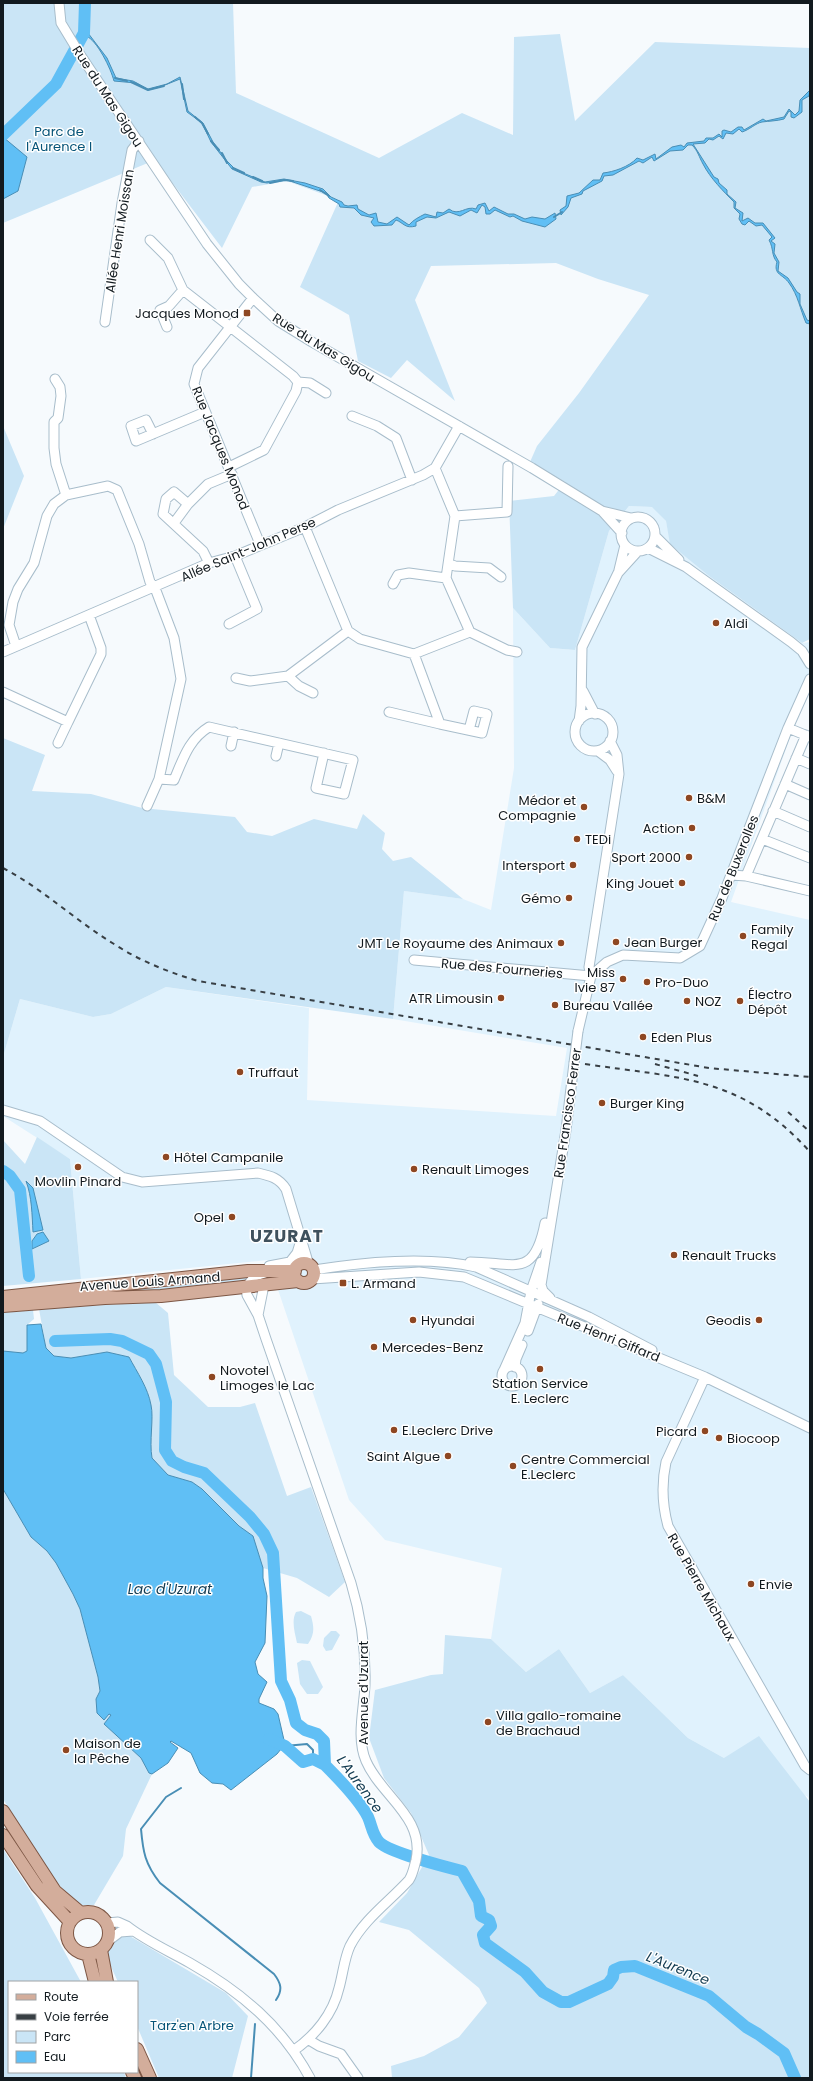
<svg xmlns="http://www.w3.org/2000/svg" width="813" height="2081" viewBox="0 0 813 2081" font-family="Poppins,sans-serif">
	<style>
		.built { fill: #e0f2fd }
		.green { fill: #cae5f6 }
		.water { fill: #60bff5; stroke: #498eb5 }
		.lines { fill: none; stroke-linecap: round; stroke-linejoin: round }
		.stream { stroke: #498eb5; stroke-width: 2 }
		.river { stroke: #60bff5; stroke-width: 12 }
		.minor-casing { stroke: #a8bdcb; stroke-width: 11 }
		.major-casing { stroke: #7c5644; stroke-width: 14 }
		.minor { stroke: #fff; stroke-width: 9 }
		.major { stroke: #d3ad9b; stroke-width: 12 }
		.rail { stroke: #383f44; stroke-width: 2; stroke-dasharray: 5 5; stroke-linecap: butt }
		.minor-bridge-casing { stroke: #a8bdcb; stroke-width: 11; stroke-linecap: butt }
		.minor-bridge { stroke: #fff; stroke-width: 9 }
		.poi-dot { fill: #8e4722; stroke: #fff; stroke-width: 1.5 }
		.labels { text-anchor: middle; stroke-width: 3; stroke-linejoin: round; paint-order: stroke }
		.street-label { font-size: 13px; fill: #121a1f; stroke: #fff }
		.park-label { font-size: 13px; fill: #065478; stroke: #fff }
		.poi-label { font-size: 13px; fill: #121a1f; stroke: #fff; text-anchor: start }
		.water-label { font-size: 14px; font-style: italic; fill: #113a50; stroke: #fff }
		.district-label { font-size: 17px; font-weight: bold; letter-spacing: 1px; fill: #3f515d; stroke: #fff }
	</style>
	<rect width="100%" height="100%" fill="#f6fafd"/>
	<path class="built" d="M629,506L653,507L666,521L671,544L709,576L802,643L810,642V682L731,902L810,920V1802L808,1797L724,1758L688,1738L623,1675L590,1693L559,1649L526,1672L491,1639L502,1568L385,1540L349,1500L268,1260L81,1279L70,1159L3,1116V1057L20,999L93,1017L111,1014L166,987L309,1008L307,1100L556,1116L567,1048L393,1019L404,891L463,899L491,910L514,768L513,608L550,648L575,650L609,531Z"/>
	<path class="green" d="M3,3H233L236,93L379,158L462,113L513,135L514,37L560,34L575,121L655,42L810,48V639L802,643L709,576L670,544L666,521L652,507L629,506L609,531L575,650L550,648L513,608L509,501L554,496L565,482L530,462L537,446L579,393L649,295L598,279L556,263L431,266L415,300L455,401L407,360L391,378L358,361L349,315L300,287L339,200L287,181L252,187L222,248L155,160L3,223Z
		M3,426L24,476L3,529Z
		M3,738L45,755L32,791L91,794L142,808L235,817L247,832L272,836L314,819L357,829L363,814L385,833L382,849L393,861L411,857L463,899L404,891L393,1019L166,987L111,1014L93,1017L20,999L3,1057Z
		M37,1137L70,1159L81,1279L3,1286V1140L25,1164Z
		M253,1273L244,1285L3,1300Z
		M155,1302L168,1313L174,1375L208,1407H240L255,1403L287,1496L311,1487L345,1582L329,1597L297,1578L263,1568L252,1536L239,1526L202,1489L192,1482L168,1475L152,1458C149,1441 154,1418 151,1405C148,1388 137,1372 129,1357L107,1352L71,1358L54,1356L46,1348L39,1309Z
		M33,1310L34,1319L27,1325L28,1351L23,1353L4,1352L3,1313Z
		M3,1489L31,1537L47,1551L56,1563L73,1594L80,1609L98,1677L100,1691L96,1699L111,1715L104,1724L141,1758L149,1773L152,1774L126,1829L123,1856L94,1905H79L52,1878L3,1799Z
		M301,1611L311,1616C314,1627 315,1634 308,1644L297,1643C295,1633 291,1621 296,1612Z
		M331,1631H336L340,1635L332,1650L326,1651L323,1646L324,1638Z
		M445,1635L491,1639L526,1672L559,1649L590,1693L623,1675L688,1738L724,1758L759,1736L810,1802V2078H392L391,2066L424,2056L459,2037L487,2003L479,1988L409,1930L379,1922L407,1893L429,1855L411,1813L384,1778L369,1738L375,1690L431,1675L443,1674Z
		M302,1660L310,1661L323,1687L318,1694H307L300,1684L297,1663Z
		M3,1849L35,1898L81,1982H9V2072H124L126,2078H3Z
		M123,1932L226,1993L248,2016L232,2078H159L137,2026V1982H118L102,1947Z"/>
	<path class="water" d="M84,3H89V5L88,33L107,58L116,78L133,81L148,89L167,84L180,77L188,111L203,123L213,142L227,161L236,170L265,182L284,179L305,183L323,189L331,197L342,202L344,205L348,206L357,205L358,209L369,215L376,213L378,222L387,224L397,217L409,225C413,220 419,217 425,214L436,217L437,212L443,213L449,209C459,217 466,205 476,209L478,205L485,203L489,211L494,207L508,214H514L525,219L532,217L545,219L555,213L556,219L545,227L522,221L513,216L510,217L495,210L490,214H486L485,207L482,205L477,213L471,210L460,216L449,212L436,218L427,217L416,222V226C405,229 404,223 396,220L392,225L374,226L371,222L374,218L361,215L354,208L340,207L339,204L329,198L326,193L287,180L267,183L261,182L232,169L211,142L202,123L187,112L180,79L160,87L148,90L136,83L114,81C111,69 97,40 86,36L81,45L79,44L85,30Z
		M810,90L809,96L802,100V112L794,118L791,117V112L789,111L784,119C777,121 769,121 762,122C756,123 749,130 742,132L739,129L733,134L726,133L723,139L719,136L713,140L709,139L705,143L693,144L714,177L718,179L719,183L727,190V194L736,202L735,208L743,213L742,221L748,218L755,223H763L775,238L771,241L775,244L774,253L779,262L778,271L788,278L797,292L800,294V304L807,320L810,321V324L806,323C800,309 798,295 789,283C783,274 773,275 777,262C771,255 774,249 769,240L772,237L762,225L756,226L749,221L745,225L742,224L739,219L740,214L734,208V202C724,192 710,178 703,164C699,157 698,151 692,145H688L683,150L670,151L654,161L652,157L643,163L639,161L613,175L604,176L602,181L583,191L582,194L571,198L568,207L561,215L560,210L566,206L567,196L579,193L593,180H600L603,173C613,172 629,167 637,158L643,160L655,154L656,159L672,147L681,145L684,147L687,143L704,141L706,138H713L719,134L722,137V131L724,130L731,132L738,127H742L744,130L763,119L766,121L784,117L789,109L795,115L799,111L800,100Z
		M3,137L27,157L18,191L3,199Z
		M26,1181L33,1188L43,1230L33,1232C32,1215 32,1197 26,1181Z
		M43,1232L49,1241L32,1249V1241L37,1234Z
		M41,1324L46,1348L54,1356L71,1358L107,1352L129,1357C137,1372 148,1388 151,1405C154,1418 149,1441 152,1458L168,1475L192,1482L202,1489L239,1526L253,1536L263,1568V1578L267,1596L265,1643L255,1662L258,1674L267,1682L259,1699V1703L274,1709L278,1714L284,1740L281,1749L277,1754L231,1790L223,1784L212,1783L200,1773L191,1753L171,1741L170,1742L178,1748L168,1763L152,1774L149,1773L141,1758L104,1724L111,1715L109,1714L104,1720L97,1713L96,1699L100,1691L98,1677L80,1609L73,1594L56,1563L47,1551L31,1537L3,1489V1351L23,1353L27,1351V1325Z"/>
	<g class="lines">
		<path class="stream" d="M115,78L127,81
			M131,82L148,90L164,86
			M182,84L184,99
			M195,117L202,123L208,134
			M211,141L219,150
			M222,153L227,163
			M233,168L244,173
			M253,177L262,181
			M270,183L284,180L293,181
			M320,190L329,196
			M554,217L562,212
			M285,1746L307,1744L313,1750V1759
			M181,1788L166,1797L141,1829C143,1852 145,1864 160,1883L274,1974C281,1983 283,1990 276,2000
			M251,2078L255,2024"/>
		<path class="river" d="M3,135L56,84L84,33L85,3
			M3,1171L10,1176L20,1190L29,1276
			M55,1341L110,1339L122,1341L149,1354L156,1364L166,1402L165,1450L172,1461L184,1467L204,1473L250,1517L264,1534L273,1553L281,1681L290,1700L296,1723L305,1730L317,1734L324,1741L325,1765C338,1778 360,1801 368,1817C372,1826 372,1834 379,1842C388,1852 446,1867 462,1871L479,1901L481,1916L489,1920L491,1926L483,1935L485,1943L525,1972L543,1992L561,2002H569L608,1984L613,1977L614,1970L621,1967L635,1966L709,1996L746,2027L758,2034L784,2053L795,2078
			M269,1739L285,1746L303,1762L313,1759L325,1765"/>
		<g class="minor-casing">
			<path id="minor" d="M59,3L61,23L81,56L207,244L239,284L253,298L278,321L312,342L532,468L602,511L631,518
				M150,240L168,258L183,290L293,376L298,382L296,391L264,450L229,467
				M253,298L198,368L194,384L260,544
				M105,322L122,203L132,150L139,141
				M167,327L160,310L169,306L183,290
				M55,379L60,387L61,396L58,418L54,422V448L56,464L66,495
				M298,382L310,383L326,393
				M352,416L377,426L396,438L412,480
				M153,434L146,420L131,426L136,441L205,412
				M188,504L208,484L232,474
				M603,512L622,533
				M455,516L507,512L508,466
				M621 534a17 17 0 1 1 34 0a17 17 0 1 1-34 0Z
				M174,523L188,504L174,492L166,499L163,514L203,551L209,563
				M305,527L348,631L360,639L414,654L470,632L446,578L455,516L435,468
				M655,536L679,560
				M648,548L686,567L697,575L791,642L802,651L810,664
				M450,564L455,566L489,568L501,577
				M619,570L625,545
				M393,584L398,575L409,573L446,578
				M229,624L257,609L235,556
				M470,632L507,650L517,652
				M16,646L9,625L13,602L18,589L34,563L47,516L54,504L66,495L108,486L117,490L139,544L150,582L155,588L174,638L181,679L159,779L147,806
				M3,652L209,563L235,556L305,527L338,510L423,475L435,468L459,426
				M288,676L299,686L313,693
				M236,678L250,681L288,676L348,631
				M583,691L595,714
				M3,692L68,722L101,654V648L89,615
				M389,712L440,724L414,654
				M575 732a19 19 0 1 1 38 0a19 19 0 1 1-38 0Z
				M579,721L581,706L582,647L618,573L638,551
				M440,724L482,733L487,714L474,711L469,730
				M788,728L810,737
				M58,743L68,722
				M231,746L234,732
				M598,751L610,760L617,771
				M276,756L279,743
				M796,758L810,764
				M159,779L174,780C183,759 189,739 209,727L353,760L344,794L316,788L324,753
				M785,784L810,795
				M773,811L810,827
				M762,839L810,858
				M731,875L746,876L806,735
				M746,876L810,891
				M414,960L591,976
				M591,976L607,962L623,955L680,958L700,946L722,898L788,728L810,679
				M578,1031L591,976L589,967L619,774L617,755L610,741
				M3,1110L40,1121L122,1177L142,1182L258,1173C271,1176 279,1178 286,1189L309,1265
				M470,1262C514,1262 534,1280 545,1223
				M269,1266L290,1262L297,1253L301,1240
				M298,1266L301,1250
				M314,1270C362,1262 428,1256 476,1267L589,1317L652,1350
				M265,1273L255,1276L246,1287L247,1295L258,1315L266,1339L351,1583C361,1616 366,1650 365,1685C364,1709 356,1738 366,1761C381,1796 425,1817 416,1860C414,1867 413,1874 409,1880C389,1902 364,1919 350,1946C344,1959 343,1974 339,1988C333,2014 315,2036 293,2051
				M312,1279L419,1272L464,1277L705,1377L810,1428
				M550,1298L543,1291L541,1285L566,1130L574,1063
				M258,1315L264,1285
				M528,1331L538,1304
				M502 1376a10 10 0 1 1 20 0a10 10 0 1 1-20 0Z
				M515,1367L516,1359L522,1345
				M504,1370L525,1323L531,1291L541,1262
				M705,1377L666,1462C661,1485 662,1504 668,1526L805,1766L810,1770
				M107,1923L118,1922L127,1926C146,1941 169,1951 190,1963C241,1992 282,2026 310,2078
				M108,1941L120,1932L133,1931
				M309,2040L319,2046L341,2054L358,2078"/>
		</g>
		<g class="major-casing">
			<path id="major" d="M294 1273a10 10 0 1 1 20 0a10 10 0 1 1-20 0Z
				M3,1297L248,1271H295
				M3,1306L105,1298L161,1296L298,1281
				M3,1811L55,1891L81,1913
				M3,1835L37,1886L70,1922
				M67 1933a21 21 0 1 1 42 0a21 21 0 1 1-42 0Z
				M101,1950L107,1982
				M88,1954L95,1982
				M137,2049L150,2078
				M132,2072L135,2078"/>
		</g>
		<use href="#minor" class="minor"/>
		<use href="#major" class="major"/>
		<path class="rail" d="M3,868C43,889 76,921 114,944C140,961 168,972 198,981L709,1068L810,1077
			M585,1064C679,1078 742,1076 810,1152
			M655,1064L698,1076
			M788,1112L810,1132"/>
		<g class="minor-bridge-casing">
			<path id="minor-bridge" d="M574,1063L578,1031"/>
		</g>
		<use href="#minor-bridge" class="minor-bridge"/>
	</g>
	<g class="poi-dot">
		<rect x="243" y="309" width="8" height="8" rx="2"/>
		<circle cx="716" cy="623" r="4"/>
		<circle cx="689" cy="798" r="4"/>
		<circle cx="584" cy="807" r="4"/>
		<circle cx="692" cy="828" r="4"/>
		<circle cx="577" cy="839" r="4"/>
		<circle cx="689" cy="857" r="4"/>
		<circle cx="573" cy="865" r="4"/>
		<circle cx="682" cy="883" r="4"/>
		<circle cx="569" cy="898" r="4"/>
		<circle cx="743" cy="936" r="4"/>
		<circle cx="616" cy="942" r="4"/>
		<circle cx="561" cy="943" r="4"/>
		<circle cx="623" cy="979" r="4"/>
		<circle cx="647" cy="982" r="4"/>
		<circle cx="501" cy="998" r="4"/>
		<circle cx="687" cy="1001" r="4"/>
		<circle cx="740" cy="1001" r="4"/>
		<circle cx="555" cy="1005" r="4"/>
		<circle cx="643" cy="1037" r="4"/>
		<circle cx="240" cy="1072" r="4"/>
		<circle cx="602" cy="1103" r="4"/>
		<circle cx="166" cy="1157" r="4"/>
		<circle cx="78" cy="1167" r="4"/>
		<circle cx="414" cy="1169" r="4"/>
		<circle cx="232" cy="1217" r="4"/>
		<circle cx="674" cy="1255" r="4"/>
		<rect x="339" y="1279" width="8" height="8" rx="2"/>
		<circle cx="413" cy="1320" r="4"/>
		<circle cx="759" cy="1320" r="4"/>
		<circle cx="374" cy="1347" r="4"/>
		<circle cx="540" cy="1369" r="4"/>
		<circle cx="212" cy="1377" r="4"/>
		<circle cx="394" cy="1430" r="4"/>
		<circle cx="705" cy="1431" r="4"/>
		<circle cx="719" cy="1438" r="4"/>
		<circle cx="448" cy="1456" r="4"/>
		<circle cx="513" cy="1466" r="4"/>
		<circle cx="751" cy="1584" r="4"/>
		<circle cx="488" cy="1722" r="4"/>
		<circle cx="66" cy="1750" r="4"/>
	</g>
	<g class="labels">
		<g class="street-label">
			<text transform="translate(108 96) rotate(57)" y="5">Rue du Mas Gigou</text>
			<text transform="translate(119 231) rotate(-81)" y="5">Allée Henri Moissan</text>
			<text transform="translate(324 347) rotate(32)" y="5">Rue du Mas Gigou</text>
			<text transform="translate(221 448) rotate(68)" y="5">Rue Jacques Monod</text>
			<text transform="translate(248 549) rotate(-23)" y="5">Allée Saint-John Perse</text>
			<text transform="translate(733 868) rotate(-68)" y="5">Rue de Buxerolles</text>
			<text transform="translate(502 968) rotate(5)" y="5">Rue des Fourneries</text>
			<text transform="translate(567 1113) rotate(-82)" y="5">Rue Francisco Ferrer</text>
			<text transform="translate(150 1281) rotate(-4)" y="5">Avenue Louis Armand</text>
			<text transform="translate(609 1337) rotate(22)" y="5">Rue Henri Giffard</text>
			<text transform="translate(702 1587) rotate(60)" y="5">Rue Pierre Michaux</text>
			<text transform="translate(363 1693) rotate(-90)" y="5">Avenue d'Uzurat</text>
		</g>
		<g class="park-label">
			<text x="59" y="136">Parc de<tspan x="59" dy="15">l'Aurence I</tspan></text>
			<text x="192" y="2030">Tarz'en Arbre</text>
		</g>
		<g class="poi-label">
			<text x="239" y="318" text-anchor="end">Jacques Monod</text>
			<text x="724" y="628">Aldi</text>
			<text x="697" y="803">B&amp;M</text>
			<text x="576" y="805" text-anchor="end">Médor et<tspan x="576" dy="15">Compagnie</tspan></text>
			<text x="684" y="833" text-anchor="end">Action</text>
			<text x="585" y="844">TEDi</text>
			<text x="681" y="862" text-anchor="end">Sport 2000</text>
			<text x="565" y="870" text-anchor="end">Intersport</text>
			<text x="674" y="888" text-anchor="end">King Jouet</text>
			<text x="561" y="903" text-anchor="end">Gémo</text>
			<text x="751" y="934">Family<tspan x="751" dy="15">Regal</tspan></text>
			<text x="624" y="947">Jean Burger</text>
			<text x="553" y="948" text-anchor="end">JMT Le Royaume des Animaux</text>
			<text x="615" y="977" text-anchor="end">Miss<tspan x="615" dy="15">Ivie 87</tspan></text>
			<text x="655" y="987">Pro-Duo</text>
			<text x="748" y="999">Électro<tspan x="748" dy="15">Dépôt</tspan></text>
			<text x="493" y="1003" text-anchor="end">ATR Limousin</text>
			<text x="695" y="1006">NOZ</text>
			<text x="563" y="1010">Bureau Vallée</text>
			<text x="651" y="1042">Eden Plus</text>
			<text x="248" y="1077">Truffaut</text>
			<text x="610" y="1108">Burger King</text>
			<text x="174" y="1162">Hôtel Campanile</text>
			<text x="422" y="1174">Renault Limoges</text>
			<text x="78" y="1186" text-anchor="middle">Movlin Pinard</text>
			<text x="224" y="1222" text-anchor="end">Opel</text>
			<text x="682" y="1260">Renault Trucks</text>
			<text x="351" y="1288">L. Armand</text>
			<text x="421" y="1325">Hyundai</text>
			<text x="751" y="1325" text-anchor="end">Geodis</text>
			<text x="382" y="1352">Mercedes-Benz</text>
			<text x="220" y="1375">Novotel<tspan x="220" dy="15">Limoges le Lac</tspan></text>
			<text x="540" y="1388" text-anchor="middle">Station Service<tspan x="540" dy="15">E. Leclerc</tspan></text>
			<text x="402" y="1435">E.Leclerc Drive</text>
			<text x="697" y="1436" text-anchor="end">Picard</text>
			<text x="727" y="1443">Biocoop</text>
			<text x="440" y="1461" text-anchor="end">Saint Algue</text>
			<text x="521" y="1464">Centre Commercial<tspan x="521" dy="15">E.Leclerc</tspan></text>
			<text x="759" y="1589">Envie</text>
			<text x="496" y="1720">Villa gallo-romaine<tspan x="496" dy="15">de Brachaud</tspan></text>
			<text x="74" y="1748">Maison de<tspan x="74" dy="15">la Pêche</tspan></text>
		</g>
		<g class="water-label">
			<text x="170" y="1594">Lac d'Uzurat</text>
			<text transform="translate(360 1784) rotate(54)" y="5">L'Aurence</text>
			<text transform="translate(678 1968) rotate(22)" y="5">L'Aurence</text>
		</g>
		<g class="district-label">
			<text x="287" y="1242">UZURAT</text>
		</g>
	</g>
	<rect width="813" height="2081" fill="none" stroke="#121a1f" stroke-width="8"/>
	<rect x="8" y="1981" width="130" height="92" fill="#ffffff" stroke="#a0a3a5"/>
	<rect x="16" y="1994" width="20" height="6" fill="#d3ad9b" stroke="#a0a3a5"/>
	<text x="44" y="2001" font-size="12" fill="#121a1f">Route</text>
	<rect x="16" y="2014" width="20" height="6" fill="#383f44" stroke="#a0a3a5"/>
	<text x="44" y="2021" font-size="12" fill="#121a1f">Voie ferrée</text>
	<rect x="16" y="2031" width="20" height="12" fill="#cae5f6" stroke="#a0a3a5"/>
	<text x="44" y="2041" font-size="12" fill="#121a1f">Parc</text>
	<rect x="16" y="2051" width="20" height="12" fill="#60bff5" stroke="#a0a3a5"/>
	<text x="44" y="2061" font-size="12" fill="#121a1f">Eau</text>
</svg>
